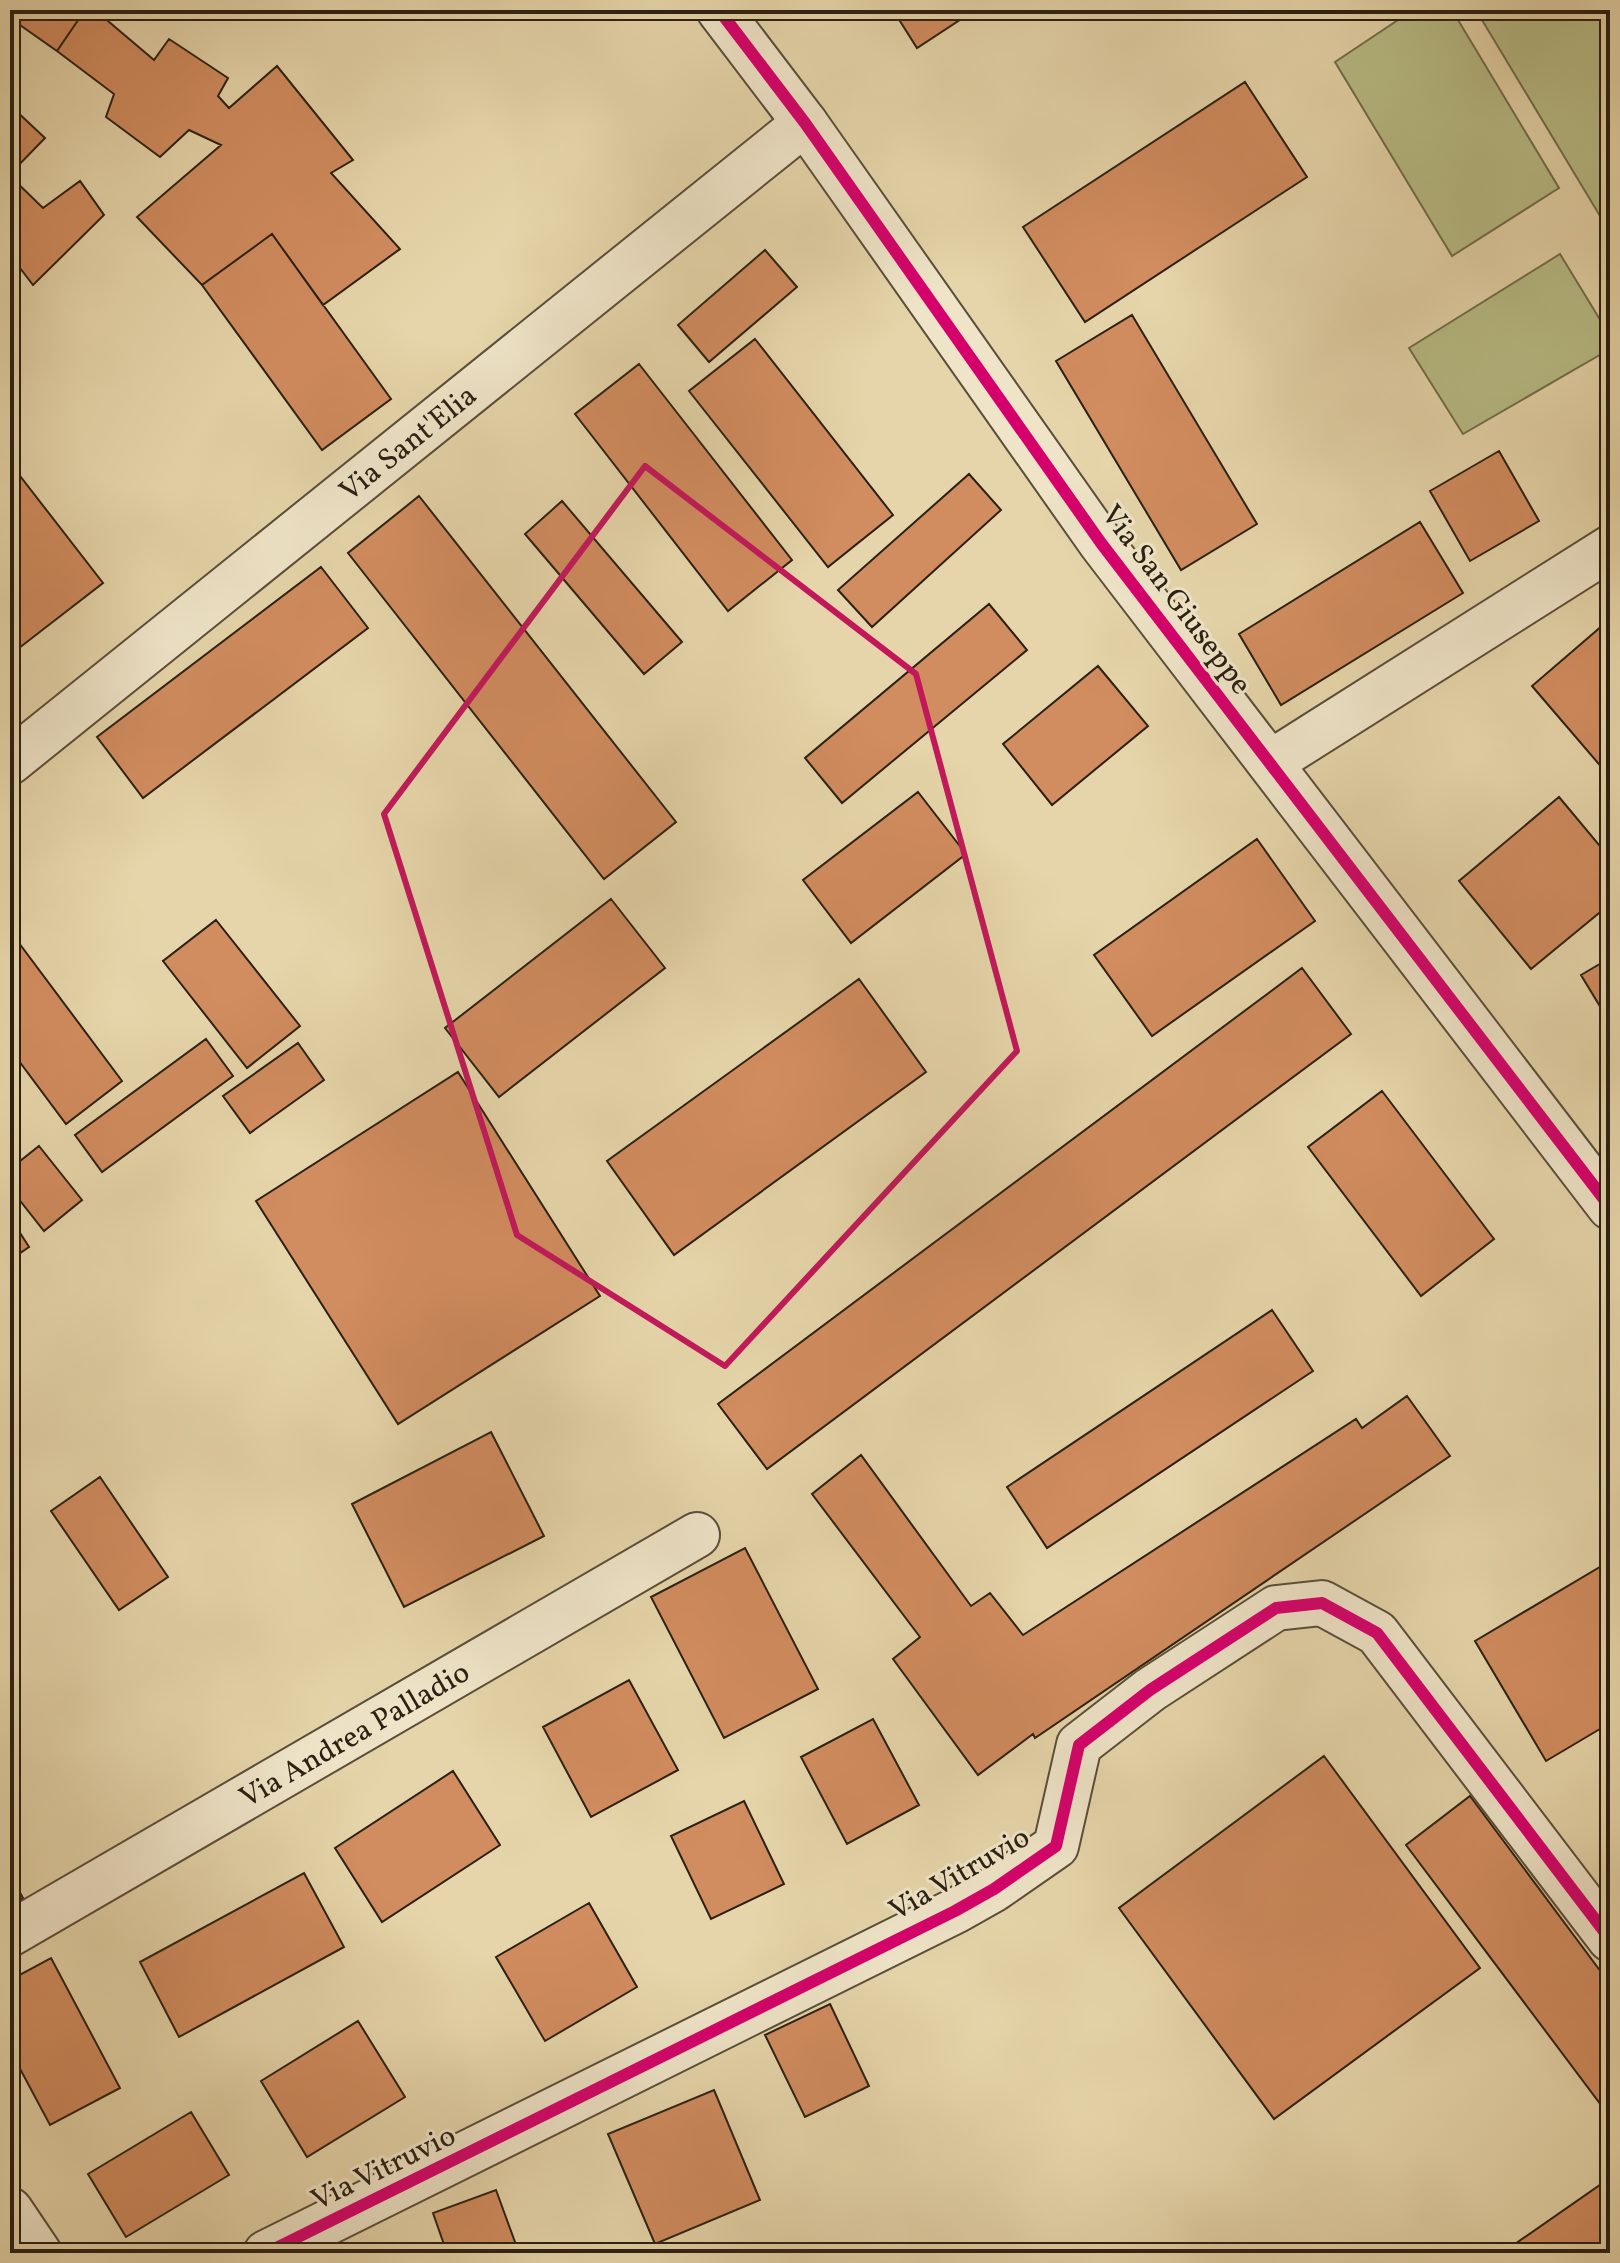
<svg xmlns="http://www.w3.org/2000/svg" width="1620" height="2263" viewBox="0 0 1620 2263" font-family="Vollkorn,serif">
	<style>
		.green { fill: #b8bc86; stroke: #726e4c; stroke-width: 2 }
		.building { fill: #d18c5f; stroke: #2b2013; stroke-width: 2 }
		.lines { fill: none; stroke-linecap: round; stroke-linejoin: round }
		.minor-casing { stroke: #5a4d39; stroke-width: 48 }
		.minor { stroke: #efe4c8; stroke-width: 44 }
		.cycleway-casing { stroke: #efe4c8; stroke-width: 17 }
		.cycleway { stroke: #d6006c; stroke-width: 12 }
		.marked { fill: none; stroke: #c2185b; stroke-width: 6; stroke-linejoin: round }
		.labels { text-anchor: middle; stroke-width: 6; stroke-linejoin: round; paint-order: stroke }
		.street-label { font-size: 30px; fill: #2b2013; stroke: #efe4c8 }
	</style>
	<rect width="100%" height="100%" fill="#e6d5aa"/>
	<filter id="stains"><feTurbulence type="fractalNoise" baseFrequency=".0025" numOctaves="4"/><feColorMatrix values="0 0 0 0 .2 0 0 0 0 .09 0 0 0 0 .02 0 0 0 .5 -.17"/></filter>
	<radialGradient id="worn" r=".72"><stop offset=".6" stop-color="#630" stop-opacity="0"/><stop offset="1" stop-color="#630" stop-opacity=".3"/></radialGradient>
	<path class="green" d="M1413,10H1452L1559,188L1452,256L1335,62Z
		M1476,10H1610V210L1600,216Z
		M1560,254L1610,336V349L1463,434L1409,348Z"/>
	<path class="building" d="M10,10H85L57,51L10,18Z
		M85,10H95L154,60L169,39L228,78L218,96L229,108L277,66L353,160L331,173L400,249L323,305L272,234L202,285L137,217L221,145L189,130L160,157L106,117L114,94L57,51Z
		M893,10H975L917,48Z
		M1245,82L1307,177L1085,322L1023,227Z
		M13,108L45,138L10,174V111Z
		M10,176L43,208L80,181L104,215L33,285L10,255Z
		M272,234L391,399L322,450L202,285Z
		M765,250L797,287L709,362L678,325Z
		M1132,315L1257,524L1181,570L1056,361Z
		M755,339L893,515L828,567L689,391Z
		M639,364L792,560L728,611L575,414Z
		M1499,451L1539,521L1470,561L1430,491Z
		M10,463L103,583L10,655Z
		M969,474L1001,510L872,627L838,590Z
		M419,496L676,822L604,879L348,553Z
		M562,501L682,642L644,674L525,534Z
		M1420,522L1463,593L1281,705L1239,634Z
		M321,567L368,628L143,798L97,737Z
		M989,604L1027,650L842,803L805,758Z
		M1610,619V777L1532,686Z
		M1098,666L1148,726L1052,805L1003,744Z
		M918,792L966,854L851,943L803,880Z
		M1559,797L1610,858V904L1531,969L1459,881Z
		M1257,839L1315,921L1152,1036L1094,955Z
		M611,899L665,968L499,1097L445,1028Z
		M216,920L300,1026L247,1068L163,961Z
		M10,931L122,1081L66,1124L10,1049Z
		M1610,958V1002L1601,1008L1581,975Z
		M1302,968L1351,1034L767,1469L718,1404Z
		M859,979L926,1072L674,1255L607,1161Z
		M206,1039L233,1076L102,1172L75,1135Z
		M298,1043L324,1080L250,1133L223,1096Z
		M458,1072L600,1296L398,1424L256,1201Z
		M1382,1091L1494,1239L1421,1296L1308,1147Z
		M39,1146L82,1200L44,1231L10,1188V1169Z
		M10,1217L29,1247L10,1260Z
		M1272,1310L1313,1371L1047,1548L1007,1487Z
		M1407,1396L1450,1456L1035,1738L1033,1734L978,1775L893,1659L920,1637L812,1494L861,1455L971,1606L990,1593L1023,1635L1356,1419L1362,1428Z
		M491,1432L544,1536L404,1607L352,1504Z
		M100,1477L168,1577L119,1610L51,1511Z
		M745,1548L818,1689L724,1738L651,1597Z
		M1610,1561V1723L1546,1761L1475,1641Z
		M629,1680L678,1770L591,1817L543,1727Z
		M873,1719L919,1805L847,1844L801,1757Z
		M1324,1756L1480,1968L1274,2119L1119,1908Z
		M453,1771L500,1845L382,1922L335,1848Z
		M1470,1796L1610,1984V2117L1406,1845Z
		M744,1801L784,1884L711,1919L671,1836Z
		M304,1873L344,1947L179,2037L140,1962Z
		M10,1874L23,1898L10,1905Z
		M589,1903L637,1987L545,2041L496,1957Z
		M51,1958L120,2088L50,2125L10,2050V1980Z
		M830,2004L869,2086L805,2117L765,2035Z
		M358,2021L405,2097L307,2157L261,2081Z
		M714,2090L760,2200L655,2244L608,2134Z
		M191,2112L229,2175L126,2237L88,2174Z
		M1610,2178V2253H1502Z
		M496,2190L519,2253H447L433,2213Z"/>
	<g class="lines">
		<g class="minor-casing">
			<g id="minor">
				<path d="M719,10L805,123L1101,543L1610,1207"/>
				<path id="s1" d="M10,762L805,123"/>
				<path d="M1270,763L1610,548"/>
				<path id="s2" d="M10,1934L697,1535"/>
				<path d="M10,2210L39,2253"/>
				<path d="M266,2253L955,1911L994,1889L1056,1846L1079,1745L1150,1690L1276,1608L1322,1603L1377,1633L1610,1939"/>
			</g>
		</g>
		<use href="#minor" class="minor"/>
		<g class="cycleway-casing">
			<path id="cycleway" d="M719,10L805,123L1101,543L1610,1207
				M266,2253L955,1911L994,1889L1056,1846L1079,1745L1150,1690L1276,1608L1322,1603L1377,1633L1610,1939"/>
		</g>
		<use href="#cycleway" class="cycleway"/>
	</g>
	<path class="marked" d="M645,466L916,674L1017,1051L725,1366L517,1235L384,814Z"/>
	<g class="labels">
		<g class="street-label">
			<text dy="10" stroke="none"><textPath href="#s1" startOffset="510">Via Sant'Elia</textPath></text>
			<text transform="translate(1177 599) rotate(53)" y="10">Via San Giuseppe</text>
			<text dy="10" stroke="none"><textPath href="#s2" startOffset="398">Via Andrea Palladio</textPath></text>
			<text transform="translate(959 1873) rotate(-30)" y="10">Via Vitruvio</text>
			<text transform="translate(383 2167) rotate(-26)" y="10">Via Vitruvio</text>
		</g>
	</g>
	<rect width="1620" height="2263" fill="none" stroke="#e6d5aa" stroke-width="40"/>
	<rect x="12" y="12" width="1596" height="2239" fill="none" stroke="#2b2013" stroke-width="4"/>
	<rect x="20" y="20" width="1580" height="2223" fill="none" stroke="#2b2013" stroke-width="2"/>
	<rect width="100%" height="100%" filter="url(#stains)"/>
	<rect width="100%" height="100%" fill="url(#worn)"/>
</svg>
